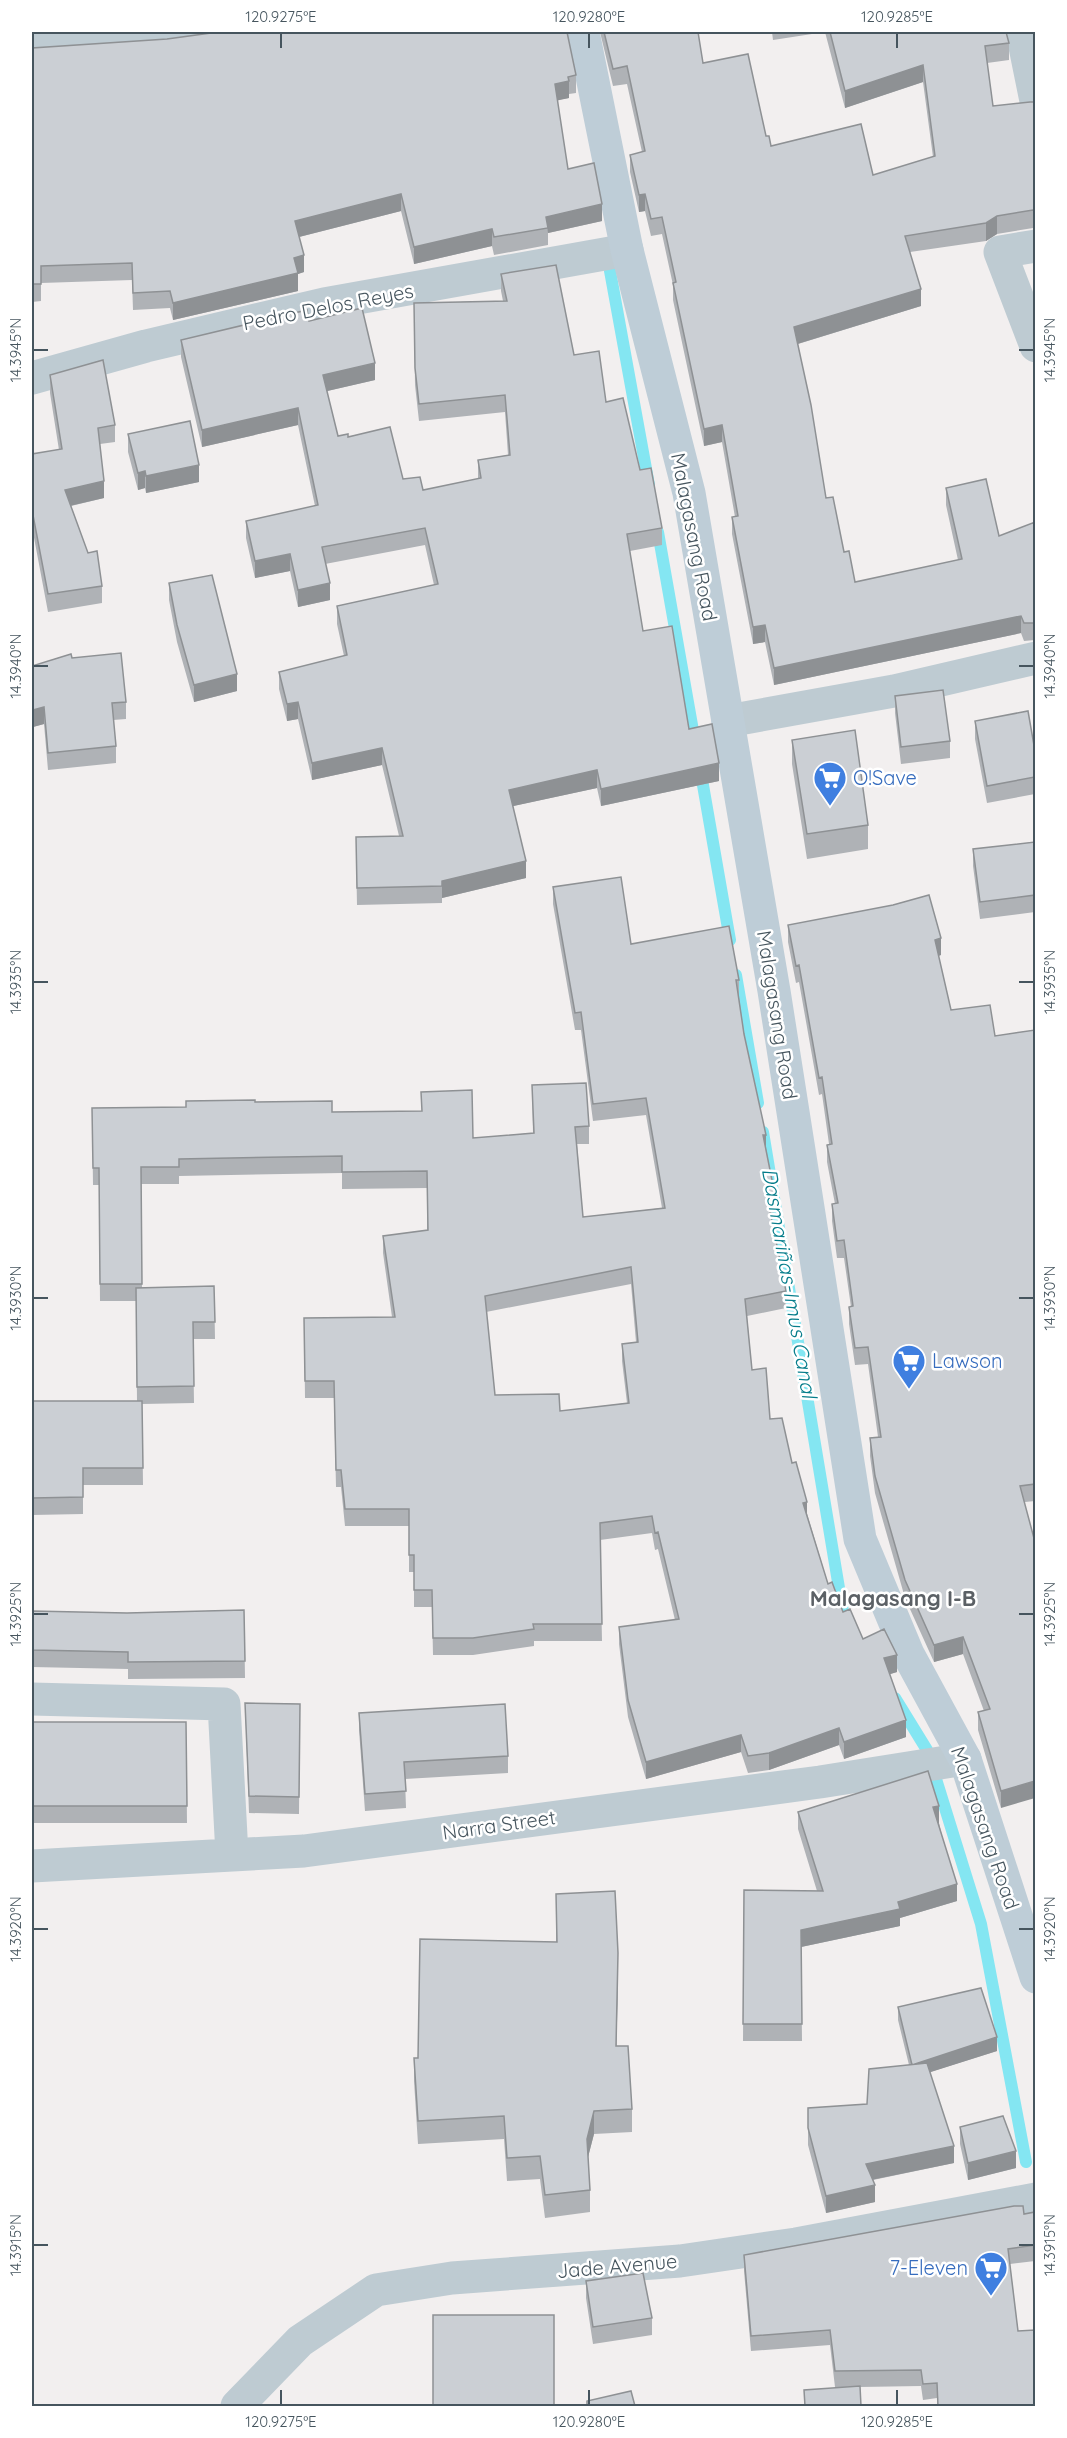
<svg xmlns="http://www.w3.org/2000/svg" width="1067" height="2438" viewBox="0 0 1067 2438" font-family="Quicksand,sans-serif">
	<style>
		.lines { fill: none; stroke-linecap: round; stroke-linejoin: round }
		.stream { stroke: #84e6f2; stroke-width: 12 }
		.minor { stroke: #becbd2; stroke-width: 33 }
		.tertiary { stroke: #becbd2; stroke-width: 33 }
		.secondary { stroke: #becdd7; stroke-width: 33 }
		.wall { fill: #afb2b6; fill-rule: evenodd }
		.shaded-wall { fill: #8e9194 }
		.building { fill: #cbcfd4; stroke: #8e9194; stroke-width: 1.5; fill-rule: evenodd }
		.ticks { fill: none; stroke: #46555e; stroke-width: 2 }
		.labels { text-anchor: middle; stroke-width: 5; stroke-linejoin: round; paint-order: stroke }
		.street-label { font-size: 20px; fill: #46555e; stroke: #fff }
		.shop-label { font-size: 20px; fill: #366cbe; stroke: #fff; text-anchor: start }
		.water-label { font-size: 21px; font-style: italic; fill: #067d8b; stroke: #fff }
		.quarter-label { font-size: 22px; font-weight: bold; fill: #5b6065; stroke: #fff }
		.neatline { fill: none; stroke: #46555e; stroke-width: 2 }
		.ticks-label { font-size: 15px; text-anchor: middle; fill: #46555e }
	</style>
	<rect width="100%" height="100%" fill="#f2efef"/>
	<g class="lines">
		<path class="stream" d="M610,271L649,485
			M658,532L695,742
			M700,768L730,940
			M736,975L758,1103
			M763,1132L843,1612L849,1622
			M895,1698L927,1750L981,1924L1026,2162"/>
		<path class="minor" d="M1022,32L1036,101
			M32,47L164,38L208,32
			M1036,246L1000,252L1036,346
			M32,378L146,346L324,304L627,250
			M728,721L894,691L1036,658
			M32,1699L224,1704L232,1855
			M32,1866L304,1851L820,1782L965,1759"/>
		<path class="tertiary" d="M237,2406L300,2341L376,2290L452,2278L680,2261L796,2244L1036,2199"/>
		<path class="secondary" d="M583,32L627,250L689,493L774,991L860,1539L908,1654L965,1759L1036,1977"/>
	</g>
	<path class="wall" d="M600,32H698L703,63L766,136L771,146L873,175L933,157L923,82L845,108L825,32L773,40L772,32H1006L1009,43V60L987,63L993,106L1035,102V228H1033L997,234L986,241L910,252L921,306L798,344L826,498L855,582L958,560L946,505V488L999,536L1035,522V640L1024,641L1021,633L774,685L765,642L753,644L732,534V517H735L722,442L704,446L673,300V285L662,234L651,236L645,211L639,212L630,172V155L642,152L627,84L613,86Z
		M32,48L576,75V93L569,94V98L557,100L568,169L602,221L548,233V245L494,255L492,246L414,264L401,211L299,237L304,272L298,274V291L173,320L170,308L133,310L132,280L41,283V301L32,302Z
		M501,274L574,355L606,402L640,470L662,528V545L630,551L643,631L689,729L719,781L601,806L597,788L513,806L526,878L442,898V903L357,905L356,854L399,836L382,765L312,780L298,719L287,721L279,689V672L344,656L337,624V606L434,585L425,545L325,564L330,600L298,607L290,571L255,578L246,538V521L315,506L298,425L202,447L181,357V340L309,321L375,380L327,391L338,436L348,437L403,479L423,490L478,479V460L508,455L505,412L419,421L415,385L414,303L503,301L501,291Z
		M50,375L115,425V442L100,444L104,498L71,506L88,553L102,586V603L48,612L32,527V454L59,450L50,393Z
		M128,434L199,482L146,493L145,488L138,490L128,452Z
		M169,583L237,691L194,702L177,642L169,600Z
		M72,658L126,702V719L113,720L116,746V763L48,770L44,724L33,727L32,720V666Z
		M895,696L950,741V758L901,764L895,713Z
		M975,721L1035,751V794L987,803L975,739Z
		M792,740L868,825V849L807,859L792,764Z
		M1035,842V912L980,919L973,866V849Z
		M553,887L631,944L739,980V997L744,1034L775,1195V1212L770,1213L786,1291V1308L747,1316L752,1370L770,1419L792,1463L828,1584L843,1612L863,1639L897,1672L890,1674L906,1737L844,1759L839,1745L769,1770L748,1773L741,1752L646,1779L628,1717L619,1644V1627L675,1620L658,1549L655,1550L652,1533L600,1540L602,1641H534V1646L473,1655H433L432,1607H414V1572H409V1526H345L341,1487H336L334,1398H305L304,1318L392,1317L383,1253V1236L427,1230V1188L342,1189V1173L179,1176V1184H141L142,1288L214,1286L215,1339H193L194,1403L142,1404L143,1485H83V1514L32,1515V1401H137L136,1301H100L99,1185H93L92,1108L186,1107L255,1102L332,1112L422,1111L421,1092L473,1138L533,1133L532,1085L589,1126V1144H577L583,1217L662,1208L646,1115L593,1121L581,1030H575L553,904ZM631,1284L636,1342L622,1344V1361L627,1403L560,1411L495,1395L486,1312Z
		M788,925L941,955L938,956L951,1010L995,1036L1035,1030V1501L1025,1502L1001,1808L978,1730V1712L984,1711L963,1654L934,1662L905,1598L875,1493L870,1456V1438L878,1437L868,1364L855,1365L849,1324V1307H851L844,1258H837L832,1221V1204H835L827,1162V1145L829,1144L822,1094L819,1095L799,982L796,983L788,942Z
		M244,1610L245,1678L128,1679V1669L32,1667V1611L127,1613Z
		M245,1703L300,1704L299,1814L249,1813Z
		M359,1713L508,1756V1773L405,1779L406,1808L365,1811L359,1730Z
		M32,1722H186L187,1823H32Z
		M798,1812L939,1823L957,1901L900,1918V1926L801,1947L802,2041H743L744,1890L817,1891L798,1829Z
		M556,1894L618,1976L616,2046L632,2109V2132L594,2134L588,2157L590,2190V2212L545,2218L540,2179L507,2181L504,2139L418,2144L414,2081V2058H418L556,1942Z
		M898,2007L997,2051L930,2072L954,2163L873,2180L875,2202L826,2213L808,2145V2108L867,2104L909,2065L898,2020Z
		M960,2127L1016,2168L968,2180L960,2144Z
		M1035,2212V2261L1010,2264L1018,2331L1035,2406H937V2398L923,2400L921,2386L860,2387L861,2406H804V2390L850,2387H835L830,2345L751,2351L744,2271V2255Z
		M586,2281L652,2318V2335L593,2344L586,2298Z"/>
	<path class="shaded-wall" d="M923,65V82L845,108V91Z
		M569,81V98L555,101V84Z
		M401,194V211L295,238V221Z
		M645,194V211L639,212V195Z
		M602,204V221L548,233L546,217Z
		M997,216V234L986,241V223Z
		M492,229V246L414,264V247Z
		M304,255V272L298,274V291L173,320V303L294,258Z
		M921,289V306L794,345V327Z
		M375,363V380L323,392V375Z
		M298,408V425L202,447V430Z
		M722,425V442L704,446V429Z
		M199,465V482L146,493V476Z
		M145,471V488L138,490V473Z
		M104,481V498L65,507V490Z
		M290,554V571L255,578V561Z
		M330,583V600L298,607V590Z
		M1021,616V633L774,685V668Z
		M765,625V642L753,644V627Z
		M237,674V691L194,702V685Z
		M298,702V719L287,721V704Z
		M44,707V724L33,727V710Z
		M382,748V765L312,780V763Z
		M719,763V781L601,806V789Z
		M597,770V788L509,807V790Z
		M526,861V878L442,898V881Z
		M941,938V955L935,957V940Z
		M763,1135H766V1152Z
		M807,1502V1519L803,1503Z
		M963,1637V1654L934,1662V1645Z
		M897,1655V1672L884,1676V1658Z
		M906,1720V1737L844,1759V1742Z
		M839,1728V1745L769,1770V1753Z
		M741,1735V1752L646,1779V1762Z
		M1035,1781V1798L1001,1808V1791Z
		M939,1806V1823L933,1824V1807Z
		M957,1884V1901L900,1918V1926L801,1947V1930Z
		M618,1953V1976L616,2069V2046Z
		M997,2037V2051L912,2078V2065Z
		M594,2111V2134L587,2161V2139Z
		M954,2146V2163L866,2181V2164Z
		M1016,2151V2168L968,2180V2163Z
		M875,2185V2202L826,2213V2196Z"/>
	<path class="building" d="M213,32H567L576,75L568,77L569,81L555,84L568,169L594,163L602,204L546,217L548,228L494,237L492,229L414,247L401,194L295,221L304,255L294,258L298,273L173,303L170,291L133,293L132,263L41,266V284H32V48L167,39L211,33Z
		M604,32H698L703,63L748,54L766,136H769L771,146L861,124L873,175L935,156L923,65L845,91L830,32H1006L1009,43L985,46L993,106L1030,102H1035V211L1033,210L997,216L986,223L905,236L921,289L794,327L811,405L826,498L833,497L844,552L849,551L855,582L962,559L946,488L986,479L999,536L1035,522V623H1024L1021,616L774,668L765,625L753,627L732,517L738,516L722,425L704,429L673,283L676,282L662,217L651,219L645,194L639,195L630,155L645,151L627,66L613,69Z
		M556,265L574,355L599,351L606,402L623,398L640,470L651,468L662,528L627,534L643,631L672,626L689,729L712,724L719,763L601,789L597,770L509,790L526,861L442,881V886L357,888L356,837L403,836L382,748L312,763L298,702L287,704L279,672L347,655L337,606L438,584L425,528L322,547L330,583L298,590L290,554L255,561L246,521L318,505L298,408L202,430L181,340L307,310L309,321L362,308L375,363L323,375L338,436L348,434V437L390,427L403,479L420,477L423,490L481,478L478,460L510,455L505,395L419,404L415,368L414,303L507,301L501,274Z
		M103,360L115,425L98,428L104,481L65,490L88,553L97,551L102,586L48,594L32,510V454L62,449L50,375Z
		M190,421L199,465L146,476L145,471L138,473L128,434Z
		M212,575L237,674L194,685L177,625L169,583Z
		M121,653L126,702L112,703L116,746L48,753L44,707L33,710L32,703V666L71,654L72,658Z
		M943,690L950,741L901,747L895,696Z
		M1028,711L1035,751V777L987,786L975,721Z
		M855,730L868,825L807,834L792,740Z
		M1035,842V895L980,902L973,849Z
		M621,877L631,944L729,926L739,980H736L744,1034L766,1135H763L775,1195L767,1196L786,1291L745,1299L752,1370L766,1368L770,1419L782,1418L792,1463L796,1462L807,1502L803,1503L828,1584L832,1582L843,1612L850,1609L863,1639L884,1629L897,1655L884,1658L906,1720L844,1742L839,1728L769,1753L748,1756L741,1735L646,1762L628,1700L619,1627L679,1619L658,1532L655,1533L652,1516L600,1523L602,1624H533L534,1629L473,1638H433L432,1590H414V1555H409V1509H345L341,1470H336L334,1381H305L304,1318L395,1317L383,1236L428,1230L427,1171L342,1172V1156L179,1159V1167H141L142,1284H100L99,1168H93L92,1108L186,1107V1101L255,1100V1102L332,1101V1112L422,1111L421,1092L472,1090L473,1138L534,1133L532,1085L586,1083L589,1126L575,1127L583,1217L665,1208L646,1098L593,1104L581,1012L575,1013L553,887ZM631,1267L638,1342L622,1344L629,1403L560,1411L559,1394L495,1395L485,1296Z
		M929,895L941,938L935,940L951,1010L990,1005L995,1036L1035,1030V1484L1020,1486L1035,1542V1781L1001,1791L978,1712L990,1709L963,1637L934,1645L905,1580L875,1476L870,1438L881,1437L868,1347L855,1348L849,1307L853,1306L844,1240L837,1241L832,1204L838,1203L827,1145L832,1144L822,1077L819,1078L799,965L796,966L788,925L893,905Z
		M214,1286L215,1322H193L194,1386L137,1387L136,1288Z
		M32,1401H142L143,1468H83V1497L32,1498Z
		M244,1610L245,1661L128,1662V1652L32,1650V1611L127,1613Z
		M245,1703L300,1704L299,1797L249,1796Z
		M505,1704L508,1756L404,1762L406,1791L365,1794L359,1713Z
		M32,1722H186L187,1806H32Z
		M928,1771L939,1806L933,1807L957,1884L898,1902L900,1909L801,1930L802,2024H743L744,1890L823,1891L798,1812Z
		M615,1891L618,1953L616,2046H628L632,2109L594,2111L587,2139L590,2190L545,2195L540,2156L507,2158L504,2116L418,2121L414,2058H418L420,1939L557,1942L556,1894Z
		M981,1988L997,2037L912,2065L898,2007Z
		M927,2063L954,2146L866,2164L875,2185L826,2196L808,2128V2108L867,2104L869,2069Z
		M1003,2116L1016,2151L968,2163L960,2127Z
		M1014,2206H1023L1024,2214L1035,2212V2245L1008,2249L1018,2331L1035,2330V2406H938L937,2383L923,2384L921,2370L835,2371L830,2330L751,2336L744,2255Z
		M643,2273L652,2318L593,2327L586,2281Z
		M433,2315H554V2406H433Z
		M860,2386L861,2406H805L804,2390Z
		M631,2391L635,2406H587V2401Z"/>
	<path class="ticks" d="M281,33V48M589,33V48M897,33V48M33,350H48M1019,350H1034M33,666H48M1019,666H1034M33,982H48M1019,982H1034M33,1298H48M1019,1298H1034M33,1614H48M1019,1614H1034M33,1929H48M1019,1929H1034M33,2245H48M1019,2245H1034M281,2390V2405M589,2390V2405M897,2390V2405"/>
	<defs>
		<g id="supermarket-pin" transform="scale(1.725)"><path d="M0 17L-7.5 6A9.5 9.5 0 1 1 7.5 6Z" fill="#3f7fe0" stroke="#fff"/><path d="M-6-5.5h2.5l.6 2H6L4.5 2H-2.5L-4.4-4H-6ZM-1.5 3.2a1.3 1.3 0 1 0 .1 0ZM3 3.2a1.3 1.3 0 1 0 .1 0Z" fill="#fff"/></g>
	</defs>
	<g fill-rule="evenodd">
		<use href="#supermarket-pin" x="830" y="778"/>
		<use href="#supermarket-pin" x="909" y="1361"/>
		<use href="#supermarket-pin" x="991" y="2268"/>
	</g>
	<g class="labels">
		<g class="street-label">
			<text transform="translate(328 307) rotate(-11)" y="7">Pedro Delos Reyes</text>
			<text transform="translate(694 537) rotate(79)" y="7">Malagasang Road</text>
			<text transform="translate(777 1015) rotate(81)" y="7">Malagasang Road</text>
			<text transform="translate(499 1825) rotate(-8)" y="7">Narra Street</text>
			<text transform="translate(985 1828) rotate(71)" y="7">Malagasang Road</text>
			<text transform="translate(617 2266) rotate(-5)" y="7">Jade Avenue</text>
		</g>
		<g class="shop-label">
			<text x="853" y="785">O!Save</text>
			<text x="932" y="1368">Lawson</text>
			<text x="968" y="2275" text-anchor="end">7-Eleven</text>
		</g>
		<g class="water-label">
			<text transform="translate(789 1283) rotate(80)" y="7">Dasmariñas-Imus Canal</text>
		</g>
		<g class="quarter-label">
			<text x="893" y="1606">Malagasang I-B</text>
		</g>
	</g>
	<rect width="1067" height="2438" fill="none" stroke="#ffffff" stroke-width="66"/>
	<rect x="33" y="33" width="1001" height="2372" class="neatline"/>
	<g class="ticks-label">
		<text x="281" y="22">120.9275°E</text>
		<text x="589" y="22">120.9280°E</text>
		<text x="897" y="22">120.9285°E</text>
		<text transform="translate(16 350) rotate(-90)" y="5">14.3945°N</text>
		<text transform="translate(1050 350) rotate(-90)" y="5">14.3945°N</text>
		<text transform="translate(16 666) rotate(-90)" y="5">14.3940°N</text>
		<text transform="translate(1050 666) rotate(-90)" y="5">14.3940°N</text>
		<text transform="translate(16 982) rotate(-90)" y="5">14.3935°N</text>
		<text transform="translate(1050 982) rotate(-90)" y="5">14.3935°N</text>
		<text transform="translate(16 1298) rotate(-90)" y="5">14.3930°N</text>
		<text transform="translate(1050 1298) rotate(-90)" y="5">14.3930°N</text>
		<text transform="translate(16 1614) rotate(-90)" y="5">14.3925°N</text>
		<text transform="translate(1050 1614) rotate(-90)" y="5">14.3925°N</text>
		<text transform="translate(16 1929) rotate(-90)" y="5">14.3920°N</text>
		<text transform="translate(1050 1929) rotate(-90)" y="5">14.3920°N</text>
		<text transform="translate(16 2245) rotate(-90)" y="5">14.3915°N</text>
		<text transform="translate(1050 2245) rotate(-90)" y="5">14.3915°N</text>
		<text x="281" y="2427">120.9275°E</text>
		<text x="589" y="2427">120.9280°E</text>
		<text x="897" y="2427">120.9285°E</text>
	</g>
</svg>
